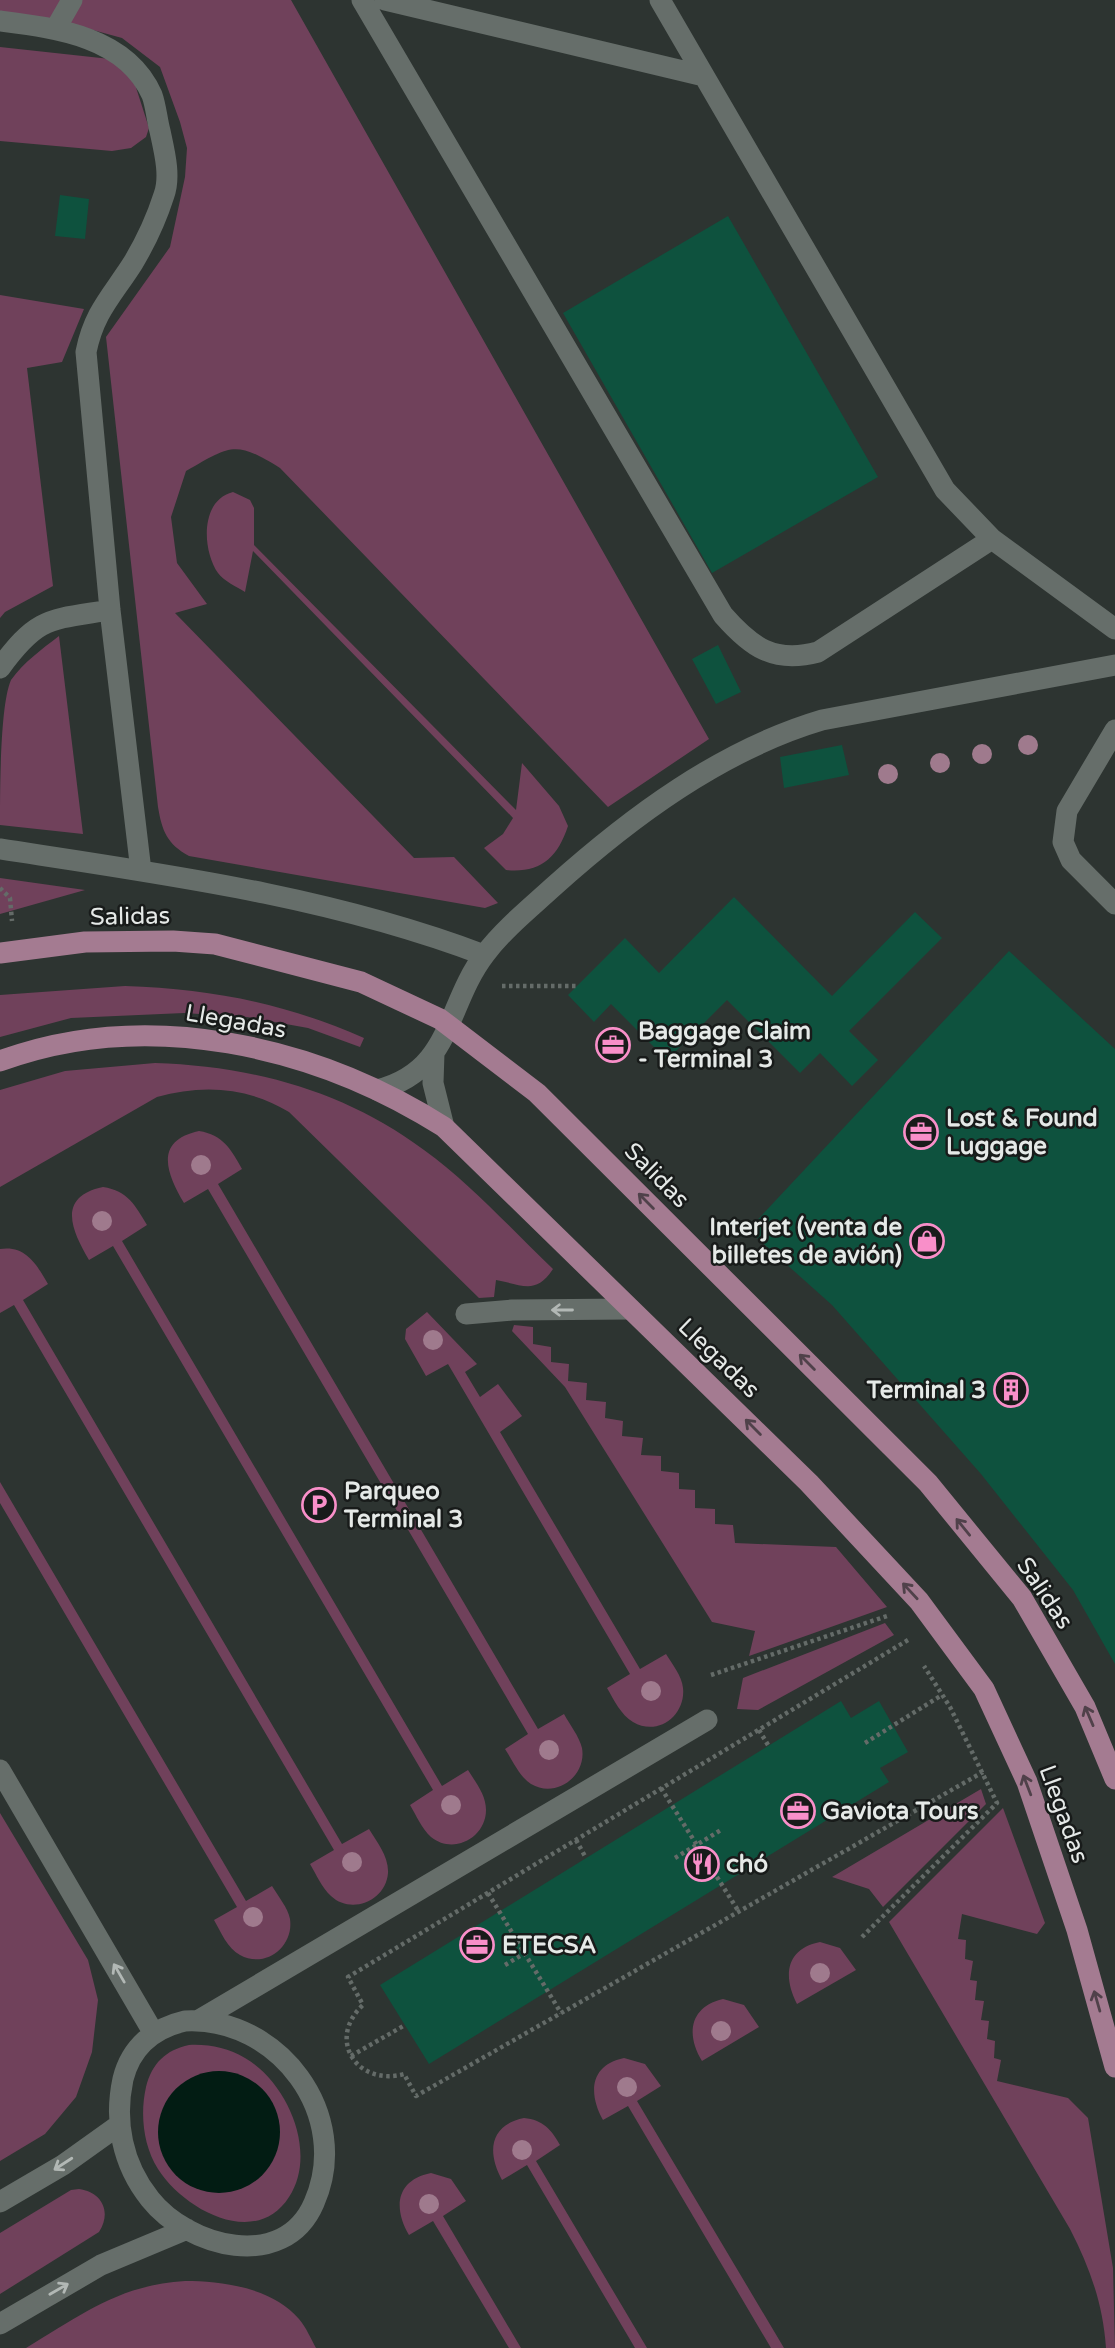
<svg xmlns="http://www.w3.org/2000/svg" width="1115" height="2348" viewBox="0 0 1115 2348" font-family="'Varela Round',sans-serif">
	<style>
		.green { fill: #70415b }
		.water { fill: #021c13 }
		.building { fill: #0e523e }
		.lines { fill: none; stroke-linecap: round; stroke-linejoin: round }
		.path { stroke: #646b68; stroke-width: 4.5; stroke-dasharray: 3.5 3.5; stroke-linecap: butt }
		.minor { stroke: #666e6a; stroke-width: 21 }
		.major { stroke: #a47b91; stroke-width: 21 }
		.tree { fill: #9f7a8d }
		.oneway { stroke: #50414a }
		.oneway2 { stroke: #b2b8b5 }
		.labels { text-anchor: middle; stroke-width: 5; stroke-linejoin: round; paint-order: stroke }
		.street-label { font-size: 24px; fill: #e5e9e7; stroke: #181b1a }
		.poi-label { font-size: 24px; font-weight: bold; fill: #e5e9e7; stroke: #181b1a; text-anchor: start }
	</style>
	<rect width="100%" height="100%" fill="#2d3431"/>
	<path class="green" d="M0,0H291L709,739L608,807L280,468C235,440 231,445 186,471L171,517L177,563L207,604L175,613L414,858L454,857L498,903L485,908L189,856C167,844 162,831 158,807L106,337L170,247L185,177L187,148L180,122L160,67L122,38L60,21L0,14Z
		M0,47L110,59L132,75L149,128L146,137L131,148L112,151L0,141Z
		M0,295L84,309L62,362L27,368L53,586L5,612L0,618Z
		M233,492L250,500L254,508V545L516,810L522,763L559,806L568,826C557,859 540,873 506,870L484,848L503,834L513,818L253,551L245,592C237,587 224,581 218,573C202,550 200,500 233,492Z
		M59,636L83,834L0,825C0,790 0,705 11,680C24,662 42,649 59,636Z
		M0,878L85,890L0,914Z
		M125,986C212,989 284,1003 364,1038L360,1047L308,1028L247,1017L184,1013L71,1018L0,1037V995Z
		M155,1063C252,1066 345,1091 424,1150C471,1184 511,1229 553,1269C536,1295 523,1285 496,1280L494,1297L479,1298L289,1112C248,1087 203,1084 157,1097L0,1187V1090L65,1071Z
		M199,1131C223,1135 231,1149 242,1169L218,1184L538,1729L564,1714C570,1725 579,1736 582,1748C587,1776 556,1799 531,1784C519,1776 513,1761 505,1749L528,1734L208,1189L184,1203C167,1174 153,1141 199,1131Z
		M103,1187C128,1191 135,1205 147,1225L122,1241L442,1786L468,1770C476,1783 486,1795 486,1810C486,1838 453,1855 431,1837C422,1829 416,1815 410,1805L433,1790L113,1246L89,1260C72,1231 56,1197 103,1187Z
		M0,1249C26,1245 37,1265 48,1284L23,1300L342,1844L369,1829C377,1842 389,1857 388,1873C386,1901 351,1915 331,1896C322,1888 316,1874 310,1864L334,1850L14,1305L0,1313Z
		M427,1312L477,1364L465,1372L480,1397L498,1384L522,1416L500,1432L640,1669L666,1654C672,1664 682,1676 683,1688C686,1715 658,1737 633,1722C621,1715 614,1700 607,1688L630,1674L448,1364L426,1376L405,1339L406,1329Z
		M514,1325L533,1327V1344L551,1347V1362L569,1364L568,1381L587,1383L586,1400L606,1402L605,1418L623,1421L622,1436L643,1438L641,1455L661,1456V1471L679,1473V1489L695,1490V1508L715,1509V1524L733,1525L735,1543L836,1547L887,1607L749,1656L755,1631L712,1622L565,1387L512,1331Z
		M0,1482L246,1901L272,1886C278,1896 288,1908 290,1919C294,1947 265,1969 240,1955C227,1948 221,1932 214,1920L237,1907L0,1503Z
		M885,1623L894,1635L758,1710L737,1709L743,1678Z
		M981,1789L986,1804L883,1907L869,1889L832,1877Z
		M1003,1808L1045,1923L1037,1934L962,1914L958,1939L966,1940L965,1959L973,1961L970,1980L977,1981L975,2000L984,2001L981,2020L989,2021L987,2039L995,2041L994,2058L1001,2060L997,2081L1068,2098L1088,2118L1113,2268L1115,2348H1106C1103,2304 1090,2268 1070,2229L889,1922Z
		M0,1813L88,1960L98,2000L92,2052L76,2097L45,2134L0,2161Z
		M820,1942L840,1948L856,1970L797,2004C783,1977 785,1949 820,1942Z
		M723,1999L744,2005L759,2027L702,2061C686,2035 689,2007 723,1999Z
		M189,2045C209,2044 228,2048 245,2058C288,2083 318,2153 289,2197C256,2249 184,2210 158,2169C143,2145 140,2114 146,2087C152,2063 166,2050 189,2045Z
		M624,2058L645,2064L661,2086L637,2101L784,2348H771L628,2106L603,2120C588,2093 590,2065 624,2058Z
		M524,2118C543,2120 551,2129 560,2145L536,2161L647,2348H635L527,2165L502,2180C487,2153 489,2125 524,2118Z
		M431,2173L451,2179L466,2201L443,2216L521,2348H509L433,2221L409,2235C393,2208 396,2180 431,2173Z
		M79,2189C102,2192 112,2212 99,2232L0,2294V2233L71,2190Z
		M185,2281C223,2281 273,2288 299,2319C306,2327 311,2339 316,2348H26C81,2315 119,2285 185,2281Z"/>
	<path class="water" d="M158 2132a61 61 0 1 1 122 0a61 61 0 1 1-122 0Z"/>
	<path class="building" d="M60,195L89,199L85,239L55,236Z
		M728,216L878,477L712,573L563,313Z
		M718,645L741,692L716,704L692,659Z
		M842,745L849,775L784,788L780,757Z
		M734,897L832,996L915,912L942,938L849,1031L878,1060L852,1086L820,1053L800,1073L727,1000L667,1060L611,1004L594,1022L568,995L625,938L659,973Z
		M1009,951L1115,1049V1664L1073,1590L981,1474L832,1305L748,1230Z
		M841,1701L851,1718L879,1701L908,1752L880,1768L889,1782L429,2064L380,1985Z"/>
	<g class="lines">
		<path class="path" d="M0,888L10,898L12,921
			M502,986H577
			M908,1640L348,1977L363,2005C326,2039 357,2087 404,2074L416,2096L983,1772
			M711,1675L890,1615
			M759,1730L768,1745
			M865,1743L942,1695
			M661,1788L739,1912
			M576,1840L586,1858
			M675,1858L721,1830
			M488,1893L561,2013
			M862,1937L997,1803L950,1707L924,1666
			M505,1965L525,1953
			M351,2056L405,2025"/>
		<path class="minor" d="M362,0L723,615C751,647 774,664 818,652L992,539
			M385,0L704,76
			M660,0L945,490L992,539L1115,629
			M0,21C55,28 126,36 152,95C156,106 157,120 160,131C164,150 171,176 164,195C157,217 145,243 133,263C112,296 94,312 86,352L110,610L141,871
			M56,28L72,0
			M0,668C38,616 49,620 110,610
			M1115,730L1067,811L1063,842L1071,860L1115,904
			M0,849C163,874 329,896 484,955
			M434,1053L433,1083L444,1127
			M377,1090C453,1071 445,1006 485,954C504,929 530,908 553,887C631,817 721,750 822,720L1115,665
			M466,1314L512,1310L630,1309
			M0,1770L153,2032
			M199,2020L707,1720
			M185,2021C278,2016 353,2115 314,2203C284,2273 188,2247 150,2199C122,2164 114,2121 123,2079C131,2047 154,2028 185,2021Z
			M0,2202L63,2165L119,2125
			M0,2324L101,2265L187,2229"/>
		<path class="major" d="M0,953L85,942L173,941L215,944L361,982L440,1019L537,1093L928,1483L1022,1598L1085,1707L1115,1779
			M0,1061C147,1007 315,1045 444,1127L809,1483L919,1601L984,1689L1027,1782L1077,1930L1115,2067"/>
	</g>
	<g class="tree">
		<circle cx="1028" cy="745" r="10"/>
		<circle cx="982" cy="754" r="10"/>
		<circle cx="940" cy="763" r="10"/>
		<circle cx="888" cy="774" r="10"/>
		<circle cx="201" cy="1165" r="10"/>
		<circle cx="102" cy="1221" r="10"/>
		<circle cx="433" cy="1340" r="10"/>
		<circle cx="651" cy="1691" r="10"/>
		<circle cx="549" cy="1750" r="10"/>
		<circle cx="451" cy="1805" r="10"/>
		<circle cx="352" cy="1862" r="10"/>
		<circle cx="253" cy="1917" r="10"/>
		<circle cx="820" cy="1973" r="10"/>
		<circle cx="721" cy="2031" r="10"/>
		<circle cx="627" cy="2087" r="10"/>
		<circle cx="522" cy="2150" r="10"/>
		<circle cx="429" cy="2204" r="10"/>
	</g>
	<defs><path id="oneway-shaft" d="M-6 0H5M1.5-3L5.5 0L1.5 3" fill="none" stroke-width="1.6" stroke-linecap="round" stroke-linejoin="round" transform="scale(1.75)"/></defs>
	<g class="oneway">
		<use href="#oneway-shaft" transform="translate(646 1201) rotate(-135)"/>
		<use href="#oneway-shaft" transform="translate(807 1362) rotate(-135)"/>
		<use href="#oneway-shaft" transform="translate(753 1427) rotate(-135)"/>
		<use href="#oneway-shaft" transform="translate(963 1527) rotate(-129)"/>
		<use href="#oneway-shaft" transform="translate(910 1591) rotate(-133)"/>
		<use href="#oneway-shaft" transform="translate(1089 1716) rotate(-113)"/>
		<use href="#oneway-shaft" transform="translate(1027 1785) rotate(-111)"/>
		<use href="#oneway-shaft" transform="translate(1097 2001) rotate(-106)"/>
	</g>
	<g class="oneway2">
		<use href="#oneway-shaft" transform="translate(562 1310) rotate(180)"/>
		<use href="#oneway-shaft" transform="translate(119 1973) rotate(-120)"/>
		<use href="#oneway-shaft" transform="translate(63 2164) rotate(147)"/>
		<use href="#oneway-shaft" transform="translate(59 2289) rotate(-30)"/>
	</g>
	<defs>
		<g id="office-ring" transform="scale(1.75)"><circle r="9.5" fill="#181b1a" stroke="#f98fc9" stroke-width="1.5"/><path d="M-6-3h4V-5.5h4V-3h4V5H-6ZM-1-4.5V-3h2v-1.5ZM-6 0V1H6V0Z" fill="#f98fc9"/></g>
		<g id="shop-ring" transform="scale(1.75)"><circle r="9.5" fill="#181b1a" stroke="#f98fc9" stroke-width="1.5"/><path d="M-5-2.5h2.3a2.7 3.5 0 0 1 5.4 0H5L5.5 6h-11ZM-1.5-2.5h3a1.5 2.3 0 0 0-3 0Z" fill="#f98fc9"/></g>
		<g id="building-ring" transform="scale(1.75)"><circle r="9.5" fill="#181b1a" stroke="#f98fc9" stroke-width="1.5"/><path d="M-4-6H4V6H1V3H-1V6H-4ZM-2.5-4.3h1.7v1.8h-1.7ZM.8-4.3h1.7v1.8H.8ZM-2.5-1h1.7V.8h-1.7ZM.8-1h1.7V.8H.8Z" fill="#f98fc9"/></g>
		<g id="parking-ring" transform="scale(1.75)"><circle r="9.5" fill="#181b1a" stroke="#f98fc9" stroke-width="1.5"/><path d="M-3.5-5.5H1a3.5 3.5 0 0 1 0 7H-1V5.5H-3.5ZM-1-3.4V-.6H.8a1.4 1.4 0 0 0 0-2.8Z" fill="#f98fc9"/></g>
		<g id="restaurant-ring" transform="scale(1.75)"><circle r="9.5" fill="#181b1a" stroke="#f98fc9" stroke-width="1.5"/><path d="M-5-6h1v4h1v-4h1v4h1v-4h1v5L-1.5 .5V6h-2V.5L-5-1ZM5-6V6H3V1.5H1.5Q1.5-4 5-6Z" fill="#f98fc9"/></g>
	</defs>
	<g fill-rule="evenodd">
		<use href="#office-ring" x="613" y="1045"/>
		<use href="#office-ring" x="921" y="1132"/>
		<use href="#shop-ring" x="927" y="1241"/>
		<use href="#building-ring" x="1011" y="1390"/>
		<use href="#parking-ring" x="319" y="1505"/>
		<use href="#office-ring" x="798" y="1811"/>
		<use href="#restaurant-ring" x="702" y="1864"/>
		<use href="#office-ring" x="477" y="1945"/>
	</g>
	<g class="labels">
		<g class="street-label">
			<text transform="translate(130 916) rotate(-1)" y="8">Salidas</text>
			<text transform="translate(236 1021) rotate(10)" y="8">Llegadas</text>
			<text transform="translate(657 1175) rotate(45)" y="8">Salidas</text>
			<text transform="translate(719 1358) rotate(44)" y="8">Llegadas</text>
			<text transform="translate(1045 1593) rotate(56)" y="8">Salidas</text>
			<text transform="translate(1064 1814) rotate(70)" y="8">Llegadas</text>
		</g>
		<g class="poi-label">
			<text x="638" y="1039">Baggage Claim<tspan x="638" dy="28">- Terminal 3</tspan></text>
			<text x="946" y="1126">Lost &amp; Found<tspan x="946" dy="28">Luggage</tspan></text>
			<text x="902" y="1235" text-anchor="end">Interjet (venta de<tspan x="902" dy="28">billetes de avión)</tspan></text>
			<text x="986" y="1398" text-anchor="end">Terminal 3</text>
			<text x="344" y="1499">Parqueo<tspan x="344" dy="28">Terminal 3</tspan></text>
			<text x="822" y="1819">Gaviota Tours</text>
			<text x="726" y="1872">chó</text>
			<text x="502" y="1953">ETECSA</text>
		</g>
	</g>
</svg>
